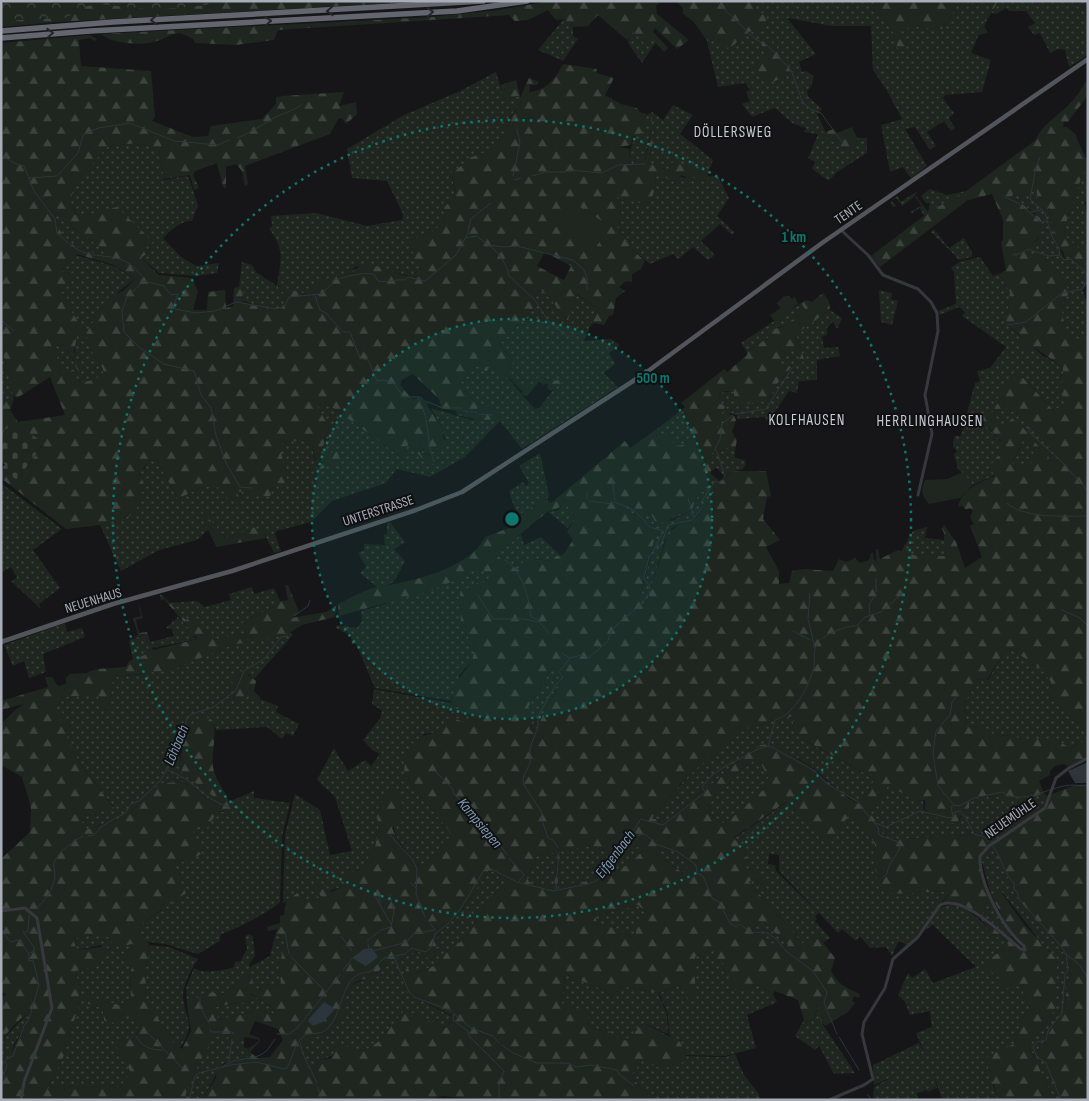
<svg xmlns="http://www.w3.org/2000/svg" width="1089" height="1101" viewBox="0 0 1089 1101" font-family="'Sofia Sans Condensed',sans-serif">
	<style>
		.grass { fill: url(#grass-dots) }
		.forest { fill: url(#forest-firs); fill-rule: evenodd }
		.cemetery { fill: url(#cemetery-stones) }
		.park { fill: url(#park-crowns) }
		.garden { fill: #1e261f }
		.water { fill: #2c353c }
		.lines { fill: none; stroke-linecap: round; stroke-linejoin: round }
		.stream { stroke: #2c353c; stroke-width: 1 }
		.minor { stroke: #37383d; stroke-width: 3 }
		.major { stroke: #53555c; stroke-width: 4.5 }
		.highway { stroke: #63666e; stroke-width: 5.5 }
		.oneway { stroke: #26262a }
		.ring { fill: none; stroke: #0f766e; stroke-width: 2.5; stroke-dasharray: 2.5 5 }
		.labels { text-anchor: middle; stroke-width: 4; stroke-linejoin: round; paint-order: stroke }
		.street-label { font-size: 14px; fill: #a8adb8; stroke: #111113 }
		.neighbourhood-label { font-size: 15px; letter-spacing: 1px; fill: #c9ccd4; stroke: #111113 }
		.water-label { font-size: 15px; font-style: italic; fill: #7f9bb3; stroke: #111113 }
		.centre { fill: #0f766e; stroke: #111113; stroke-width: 2.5 }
		.ring-label { font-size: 15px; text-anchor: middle; font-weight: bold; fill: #0f766e; stroke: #111113; stroke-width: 4; stroke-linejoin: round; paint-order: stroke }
	</style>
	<defs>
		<pattern id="grass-dots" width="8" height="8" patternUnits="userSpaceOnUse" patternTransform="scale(1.25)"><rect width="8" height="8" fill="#1e261f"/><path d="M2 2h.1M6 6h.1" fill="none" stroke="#3c433d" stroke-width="1.8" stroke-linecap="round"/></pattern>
		<pattern id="forest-firs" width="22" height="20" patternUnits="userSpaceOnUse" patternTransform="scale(1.25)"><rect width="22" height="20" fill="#1e261f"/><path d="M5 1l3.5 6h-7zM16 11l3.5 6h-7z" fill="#3c433d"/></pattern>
		<pattern id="cemetery-stones" width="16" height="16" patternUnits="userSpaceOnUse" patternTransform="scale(1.25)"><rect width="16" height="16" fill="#1e261f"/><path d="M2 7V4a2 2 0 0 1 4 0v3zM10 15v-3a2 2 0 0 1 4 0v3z" fill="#3c433d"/></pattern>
		<pattern id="park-crowns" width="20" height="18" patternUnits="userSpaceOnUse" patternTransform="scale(1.25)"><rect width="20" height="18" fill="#1e261f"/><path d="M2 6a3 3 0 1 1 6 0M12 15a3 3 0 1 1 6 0" fill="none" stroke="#3c433d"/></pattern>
	</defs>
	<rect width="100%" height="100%" fill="#161618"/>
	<path class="grass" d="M755,1H876L871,8C884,19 896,29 897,47L900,37V31L912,26L943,29L958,4C969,2 981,0 992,5L971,53L991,60L982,92L945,95L943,98L954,113L949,118L955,128L951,131L944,121L927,132L936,146L930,150L915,127L905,129L927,166L911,178L903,167L890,172L881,125L902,119L886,89L873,70L871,26H832L787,18L816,54L799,62L802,72L806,71L814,76L811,86L807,91L808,96L822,109L817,114L826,133L820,134L834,140L844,149L856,145L857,138H867V153L837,172L829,181L812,169L815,162L808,158L818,134L804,132L806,128L792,123L775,108L752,117L742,104L750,101L746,92L750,90L745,83L718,87L707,41L715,36L737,44L743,35L751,31L758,14L754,8Z
		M998,1H1088V55L1069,67L1065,50L1058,49L1050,53L1040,33L1034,35L1028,27L1035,23L1026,11H1009L1007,8L996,14L990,12Z
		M564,19L573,27V36L578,39L563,61L538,50Z
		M633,32L652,38L656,42L642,63L628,43L629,35Z
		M496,72L504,99L520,96L521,102L507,121L505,135L498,143L486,152L466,159L464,164L452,172C453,192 460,191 444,208L446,217L435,231L411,240L415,261L420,260L421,268L414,271L416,278L394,272L356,266L349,273L307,294L287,290L278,285V288L287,296L281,310L266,309L243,301L242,287H239L242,262L252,265L256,272L277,286C280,262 286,250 269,229L272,226L271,216L316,213L367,226L402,220L403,214L387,181L352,178L347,149L402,116L460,91Z
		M673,105L693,115L680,134L713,160L709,171L693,172L673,162L669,171L648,163L652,147V124L645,160L634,166L629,160C631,146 638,117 652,112L663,120Z
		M136,143L159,149L164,180L186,176L189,178L198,205L192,221C181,220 170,231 163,238L180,256L196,266L219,263L217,273L196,276L159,273L141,258L149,252L145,247L153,241L77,215L68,198L72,196L73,185L107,147Z
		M1087,161L1088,202L1084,201L1087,214L1088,257L1064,235L1067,220Z
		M1036,164L1037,198L1049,208L1056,242L1065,260L1068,255L1073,257L1078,267L1088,274V284L1082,289L1088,304V341L1069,339C1064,320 1056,308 1069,292C1057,271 1055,261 1030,254V246L1039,238L1036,214L1011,196L1014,192H1033Z
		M656,171L686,178L683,185L688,188L692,177L718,176L729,198L717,216L734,232L732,235L720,224L701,241L715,255L708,260L693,247L678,259L673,254L650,264L629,247L631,242L617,228L621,213L616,196L650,205L655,187Z
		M930,189L947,195L966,191L924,216L920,208L912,213L910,212L921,206L915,196L902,206L901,203L899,204L900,203L896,198L891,201L897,206L892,207L891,202L889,203L897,196L901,202L917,191L915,195L928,212L930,203H926L921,196Z
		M57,212L65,222H69L74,229L102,248L104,252L102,256C74,247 61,245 55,215Z
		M934,229L949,248L964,238L972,252V257L959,260C950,250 940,241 931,232Z
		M76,255L114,266L135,279L118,292L86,334L95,359L98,358L104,372C89,388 78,383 62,372L54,346L65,344L77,369C73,345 78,326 66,302L67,297L61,293L73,279L70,274L61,272Z
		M980,257L993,276L999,274L1010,292L1006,324L1042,355L1063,367L1066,405L1053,410L1022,376L1013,379L999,395L998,402L993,413L980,415L987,427L1006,447L990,467L995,475L973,485L958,469L954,454L957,452L953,446L954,436H961L975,383L980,381L977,371L990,368L1006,347L962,316L965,312L959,307L939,315L938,311L956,304L954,272L951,268L959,262Z
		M538,289H540L550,298L566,320H568L576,294L598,309L584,341L611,339L620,345L609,353L615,364L604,373L618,387L522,449L500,421L465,457L430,477L397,469L386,483L332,501L311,522L277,531L275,534L281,551L274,553L263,531L244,532L225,538L203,511L208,530L197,540L159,550L121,571L100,525L135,514L141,475L138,472L139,469H144L150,460L157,461L178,499L203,486L223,487L228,499L236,491L251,493L279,443L311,440L315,461L324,444L329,427L317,406L325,402L401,457L409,444L429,466L433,455L422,453L420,444L445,440L442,428L431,408L472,420L500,411L475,403L460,384L476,366L489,360L500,375H505L535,409L539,408L561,380L549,381L545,378L523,390L506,373L513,362L500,344L533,309Z
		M879,290L892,293L891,299L898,301L892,325L881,322Z
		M801,303L806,309L785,326L777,327L769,337L747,352L741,343Z
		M830,310L842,318L837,329L833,321L827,328V335L822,336L824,348L838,347L840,356L817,360V380L799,381L797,393L789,391L768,422L764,417L738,419L736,414L730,413L720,428L715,427L725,406L720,404L719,394C734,386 754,397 768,401L777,384L790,368L779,363L787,351H799L804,359L796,334Z
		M1,353H3L14,399H1Z
		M1004,406L1023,419L1060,459L1058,462L1050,460L1014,418L1000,430L992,416Z
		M683,409L690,427L691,438L684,444L696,449L639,446L661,442L654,431Z
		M1025,436L1036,456L1030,467L1012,464Z
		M725,447L735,450V458L745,460L746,463L743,469L733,471L725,477L717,468L711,471V453L723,450Z
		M540,453L549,495L547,499L517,516L509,491L523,482L526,486L529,483L519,466Z
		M715,477L720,482L708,503L696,517L683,521L672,528L665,540L648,598L642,607L640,600L654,541V528L621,506V503L632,506L640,514H651L672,521L692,510L695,500Z
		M1,483L62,529L33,550L60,588L39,604L41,609L11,581L17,578L11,567L1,573Z
		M562,505H567L575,518L568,528L548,512L558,510Z
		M390,522L405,542L394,549L405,561C396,577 396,587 377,587L360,573L366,567L358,553L364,550V544L385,545L384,535L387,534V523Z
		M927,527L925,538L944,540L945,556L917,557L901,551L913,531Z
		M521,534L524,545L541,537L560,555L556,556L552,561L534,559L519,570L496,556Z
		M477,568L495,578L485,585L461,626L475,648L472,661L460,674L451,701L375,688L356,644H352L351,636L336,628L337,625L357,628L362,621L361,611L382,605Z
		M252,587L254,594L274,588V607L245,620L246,633L214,640L189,619L187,621L169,603L197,601L205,607L231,600L229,594Z
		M178,617L188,627L187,634L198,639L152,648L150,642L174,636L172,629L166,628Z
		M65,623L67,632L82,628L85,637L43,654L46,672L29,678L24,661L13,666L4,645Z
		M290,632L293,635L254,679L247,673L250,695L278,706L276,712L299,724L293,736L286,733L282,739L267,727L216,730L212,720L188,729L180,755L182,773L218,799L215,803L183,782L162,783L125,817L84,830L82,822L86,815L114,807L80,764L63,730L71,727L53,699L68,696H98L104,710L108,709L114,677L143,674L200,658L232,645Z
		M145,635L151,653L133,660L129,640Z
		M1010,648L1042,670L1051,682L1049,698L1088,731V744L1083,742L1070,748L1055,739H1022L1005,735L1000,737L981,726L966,727L964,704L978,679L988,680L1005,651Z
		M553,667L565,677L547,705L536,732L529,731L525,712Z
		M374,689L451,703L470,714L467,724L444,731L424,734L404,774L449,831L451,838L443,851L420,866C391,839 392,828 391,790L379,807L377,817L379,829L375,847L361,870L347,872L346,885L319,895L321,897L306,903L300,891L283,903L285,834L295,794L320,810L330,855L352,851L335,797L317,780L334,748L348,771L365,760L371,766L380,754L372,750L363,740L380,718L382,711L372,704Z
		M793,715L794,731L807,742L875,779L860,804C835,792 817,765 790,755C780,752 756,755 744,755L719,779L700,792L666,823L652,818C674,792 716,740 748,728C763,723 778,721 793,715Z
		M758,758L771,783L725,824L713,817L707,803L728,785L737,772Z
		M888,786L918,801L923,800L924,810L947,823H958L969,800C994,791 1020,802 1044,793L1047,796L1043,805L1038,810H1028L1001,830V837L990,845L983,834L888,840L870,813Z
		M254,791V798L290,803L282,837L280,902C268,913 236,929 221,934L220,941L198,954L165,944L141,941L138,926L162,910L171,864L192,830L218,811L223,812L231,806L229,802Z
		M787,802L796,809L793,811L850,814L866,829L875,845L873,857L894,894L951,891C934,909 925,931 906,946L903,942H898L892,956L886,947L870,948L860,936L856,941L842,929L838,933L779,871V855L769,854L768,864L775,865L776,871L819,913L815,916L817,919L815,921L830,938L824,942L819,937L803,944L749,882L754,878L764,886L756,873L743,867L749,862L742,846L733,839Z
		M994,844L1015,895L1071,962L1064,1010L1039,1049L1062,1100H1054L1029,1046L1055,1009L1050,951L1047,950L1002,892L991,895L981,858L984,852Z
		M630,845L644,848C638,857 620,873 609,873L622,848Z
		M586,846L610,851C603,882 585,883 557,890L561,851Z
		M659,848L677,851L690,863L684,873L655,853Z
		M558,852L554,888L529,882L527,877L537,855Z
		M489,870L508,879L504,886L491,895L465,940L451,946L439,964L402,978L407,993L451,1016L452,1020L446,1028L405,1010L378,1042L364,1051L350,1049L321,1060L314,1070L309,1072L300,1047L345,995L349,986C357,982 371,978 378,972C392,959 397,957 416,952L435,961L436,943L439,933L463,910Z
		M990,898L1011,936L1022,949L982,917L983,908Z
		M953,904C971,910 978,918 990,931C995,936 1004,940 1010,945L991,958L993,973L999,977L1020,985L1030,1007L1023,1017L1014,1044L993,1085L999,1100H942L935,1078L937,1088L928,1092L927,1090L917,1093L918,1100H873L874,1087L894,1076L874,1085L873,1065L919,1043L924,1052L916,1033L932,1027L930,1011L910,1015L905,1002L898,995L908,973L912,978L925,969L933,983L976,967L933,925L925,930L940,907Z
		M639,905L646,913L636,940L616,928L597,924L595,915Z
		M759,922L766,924L788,945L783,950L753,932L752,928Z
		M250,934L253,937L255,956L249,964L250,967L270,956L275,936L279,935L286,940L279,965L281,986L264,984L260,990L252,987L253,975H250L232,986L229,991L224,993H205L187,1005L186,988L194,968C201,974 224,971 234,967L235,961L240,962L247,949L245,936Z
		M93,935H108L135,946L125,953L133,965L130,973L131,999L119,1005L87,997L88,1004L103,1008L104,1020L116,1021L125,1012H130L138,1027L128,1069L131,1073L120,1087L57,1086V1092L47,1089L63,1058L80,1001L76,970L98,966L102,945L78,950L71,939Z
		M149,945L169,947L198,959C192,968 183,984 183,996C185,1022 197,1022 180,1048L174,1044L158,1021L145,998L146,968Z
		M713,948L725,963L740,991L759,985L773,994L777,1002L747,1015L756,1048L725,1056L686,1055L683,1048L669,1035L668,1014L659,993L681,985L695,957Z
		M565,974L597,987L612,996L623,986L658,993L667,1014L668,1034L644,1023L626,1040L604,1033L611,1032L597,1030L587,1025L589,1013L562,1004Z
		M249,993L272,1007L275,1014L267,1013L257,1008L248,1013L218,1020L213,1007L251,1001Z
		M819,1004L822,1023L855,1073L834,1074L819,1046L815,1050L795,1036L804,1020L808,1022L814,1018Z
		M27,1014L31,1017L14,1044L1,1088L2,1040Z
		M219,1035L244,1039V1047L248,1049L249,1057L222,1064L202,1100H184C191,1076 202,1057 214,1036Z
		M735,1054L744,1075L758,1093L761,1100H653L630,1076L642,1061L682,1063L685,1056L725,1057Z"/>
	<path class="forest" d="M1,1H430L57,22L1,27Z
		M549,1H661L656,6L657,14L689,40L677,49L655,28L653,32L668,48L664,52L652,39L646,45L633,32L627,40L598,15L588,26L573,27L564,19L556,20L548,10L528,20L515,21L509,15L278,30L274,40L236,45L195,43L193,39C174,28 175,35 157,41C142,46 112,44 101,34L432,17L499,10Z
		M676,1H755L754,8L758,14L764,13L767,18L761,32L756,34L751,31C742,36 738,44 728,48L720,45L715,36L707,41L694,22L683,14V8Z
		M876,1H998L984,26L988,33L978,35L992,5L978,2L958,4L943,29L912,26L900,31V37L906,43L904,50L897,48C896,29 884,19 871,8Z
		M90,35L97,39L95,41L90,38L79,40L81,66L151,71L155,117L152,121L193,137L208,136L211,126L262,119L276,104V97L282,96L344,92L339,106L356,102L357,114L346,124L342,118L338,119L330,134L245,166L248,184L245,186L242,171L236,164L226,167V188L223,187L217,163L195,171L193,175L199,188L194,190L190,175L164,179L159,149L136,143L107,147L73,185L72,196L69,198L76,215L83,216L117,207L153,242L146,247L149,252L141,258L159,275L192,278L198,291L193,310H207L208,292L225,290L226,308L233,306L234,288L242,286L243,302L266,309L281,310L287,296L278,288L279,284L278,286L307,294C318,278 330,279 347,273C356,270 359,264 371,265C386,268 401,276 416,278L414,270L421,268L420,261H414L411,240L435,231L446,217L444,208C460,191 454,192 452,172L464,164L466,159L486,152L505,135V126L521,102L520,98L529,78L539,82L537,85H530L529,92C546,91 556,78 563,64L597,69L596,73L614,78L605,95L621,104L637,108L641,113L647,114L644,130L638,136H633L631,145L619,147L630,149L629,160L634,166L645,160L649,145L652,115V147L648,163L669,171L673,162L689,166L693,172L709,171L708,176L715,177L700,180L692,177L688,189L683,185L686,177L681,175L678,181L659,176L656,172L655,187L650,206L616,197L621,213L617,228L631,243L629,247L645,261L641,269L632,274V282L626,281L619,287L625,291L616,298L613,315L609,316L604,325L594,323L591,326L598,309L577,294L568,320H566L550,298L540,289H538L533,309L500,344L513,362L506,373L523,390L540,376L549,381L561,380L563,382L551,391L547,388L548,385L546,383L544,385L539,382L527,396L522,395V391L505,375H500L489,360L483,363L488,370L486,371L476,366L460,384L475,403L500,411L499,419C483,421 473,419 457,415L456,411L435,407L441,406L439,399L413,374L402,380L400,385L412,399L420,398L429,402L427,405L442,428L444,444L433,452L420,445L422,453L435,456L437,463L429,466L409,444L401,457L325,402L317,406L329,427L324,444L317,457L337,451L341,462L318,470L311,440L279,443L288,483H274L270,497L236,491L243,506L238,508L235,502L228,499L223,488L203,486L178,499L157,461L150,460L143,469H139L138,472C149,483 139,501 135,514L100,525L66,529L1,478L2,469L17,480L44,444L10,421L1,437V399H14L10,410L18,422L65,415L50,377L17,398L13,395L3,353H1V43ZM57,213L65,222H69L74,229L102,248L104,252L102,255C74,247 61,245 55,214ZM545,252L571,266L564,280L537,266ZM77,254L114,265L135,279L123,291L106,299L86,334L95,359L98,358L104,372C96,380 89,382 78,382L74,370L62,372L55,346L65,344L77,369L81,372L74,351L77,336H82L84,332L66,302L67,297L61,293L78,275L75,272L70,274L61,272Z
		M769,39L790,62L789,70L794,73L770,83L752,65L767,59L761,43Z
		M516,80L520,96L504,99L500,85Z
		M1087,80L1088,95L1068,122H1064L1063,127H1067L1075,134L1087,161L1067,220L1064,235L1088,257V274L1078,267L1073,257L1068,255L1065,260L1064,253L1056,242L1049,208H1044L1037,198L1036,166L1033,192L1022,195L1014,192L1012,196L1041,219C1045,233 1039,237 1030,246V253C1055,261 1057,271 1070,292C1056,308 1064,319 1069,338L1088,341V731L1049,698L1051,682L1042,670L1010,648L1005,651L987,680L978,679L964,704L966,727L981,726L1000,737L1005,735L1022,739H1055L1070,748L1083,742L1088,744V757L1068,767L1065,764L1055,766L1050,771V775L1039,781L1044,793L1031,798L1009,797L1008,801C997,793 981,796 969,800V808L965,809L966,818L960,816L958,823H946L925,810V800L918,801L888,786L870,813L888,840L983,834L990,845L982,851L979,858L990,898L984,907L982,917L966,906L943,902L951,891L894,894L879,888L873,857L875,845L866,829L850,814L828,844L793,812L796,809L786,802L733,838L742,846L749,863L744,867L756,873L769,885L764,886L754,878L749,882L803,944L815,935L819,937L835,958L831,971C838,984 846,988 860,994L859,998L854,996L852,1001L855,1003L848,1012L825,1026L820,1019L818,1005L814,1018L808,1022L804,1020L798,1000L775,991L773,994L759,985L740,991L733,989L725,963H718L713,948L695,957V995L688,999L681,985L658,993L623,986L612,996L597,987L565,974L562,1004L589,1012L587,1025L597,1030L614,1032L605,1033L626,1040L644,1023L680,1042L686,1055L682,1063L662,1069L642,1061L630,1076L653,1100H487L443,1096L425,1100H202L216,1078L217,1067L241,1058L249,1057L248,1049L259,1041L257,1039L245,1037L244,1039L214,1036C202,1057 191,1077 184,1100H1C1,1070 15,1042 31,1017L27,1014C18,1020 3,1035 1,1045V999L6,994L1,992V859L30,832L31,807L22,777L1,765V724L15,710L24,704L1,710V701L48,687L45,677H52L58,686L66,684V678L70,674L86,673L97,669L126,667L129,661L150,653L145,635L130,638L138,635L133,618L141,616L138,601L143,618L136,620L139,633L147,632L153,650L198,639L196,636L190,637L187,634L188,627L164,599L161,601L160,595H162L186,620L189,618L214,640L246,633L242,623L245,620L274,607V588L280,601L288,600L285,585H288L299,612L291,618L326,612L336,606L335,617L302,625L286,635L232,645L172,670L114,677L108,709L103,710L98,696H68L54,699L71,727L64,730L80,764L114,808L86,815L82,822L85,830L125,817L162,783L183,782L215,803L217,799L182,773C179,747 183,733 202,715L212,720C218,735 211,750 213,767C215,782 230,795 232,811H218L207,828L192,830L202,854L173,866L186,893L138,926L141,940L149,943L146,968L145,998L174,1044L182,1049L191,1031L187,1005L205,993H224L229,991L232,986L250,975H253L252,987L260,990L264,984L281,986L279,965L286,940L279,935L275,936L277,929L268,931L267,927L280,923V916L284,915L286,901L300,891L306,903L321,897L316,887L322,884L331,892L346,885L347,872L361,870L375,847L379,829L377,817L379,807L391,790L402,797L401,821L392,828L403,850L408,849L419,866L443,851L442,843L451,838L449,831L404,774C405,743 416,735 444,731L449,717L467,723L470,714L451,703L455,684L472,661L475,648L461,626L460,592L481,581L485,584L494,578L477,568L465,574L463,577L430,591L339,616L338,604C351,598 365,589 378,587C409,582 470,569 485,537L509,528L518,520L517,516L547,499L551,503L625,441L630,448L654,431L661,442L666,433L676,446L683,445L691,438L690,427L683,409L685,407L681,403L724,369L727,372L747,355V352L769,337L774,329L785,326L805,309L801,303L806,300L812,302L823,293L829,301L830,310L796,334L804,359L800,367L798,351H787L780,363L791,367L777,384L768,401L744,404L734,401V391H725L719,394L720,404L726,405L715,427L720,428L729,414L734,416L736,420L732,432L737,440L735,450L725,447L723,450L711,453V474L715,477L695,500L692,510L663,523L655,521L651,514H640L632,506L621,503V506L654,528L656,532C653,549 638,592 642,606L648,598L668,533L683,521L696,517L708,503L720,482L733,471H766L771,496L767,497L763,519L780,540L766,547L779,571V584L789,583L792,571L805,569L833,571L839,559L846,562L855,558L860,563L869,560L871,553H873L874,560L876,561V549H878L880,559L898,550L917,556H944V533L942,529L944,525L956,542L965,568L982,557L970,526L974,524L970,517L973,511L970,508L966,510L962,506L958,507C962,489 978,483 995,476L989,467L1006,447L988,427L980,426V415L993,412L998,402L1000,391L1013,379L1014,368L1053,410L1065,405L1064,398L1057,389L1063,381V367L1035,348L1027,351L1019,343L1020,335L1006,324L1010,292L999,274L1006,270L1001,242L1003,240V220L992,194L968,200L880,267L871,256L929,212L966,191L1036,140C1041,124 1062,114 1073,100C1079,94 1082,87 1087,80ZM1004,406L1023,419L1059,459L1058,462L1050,460L1014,417L1000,429L993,416ZM1025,436L1035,456L1030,467L1012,463ZM562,505H567L575,518L567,532L573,540L563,555L556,556L552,561L533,559L523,562L519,570L497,556C512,541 528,527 545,514C551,509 557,511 562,505ZM553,667L565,677L547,705L536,732L529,730L535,716L525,712ZM793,716L794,731L799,737L875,779L860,804L849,799L810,767L779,747L770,744L761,745L744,755L719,779L700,792L666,823L652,818L682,782L725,743L747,728ZM758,758L771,783L725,824L713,817L707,804L728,785L737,772ZM630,845L644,849C638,857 620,872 610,873L622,848ZM586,846L610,851C607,872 595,879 575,885L572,882L557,890L561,852ZM659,849L677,851L690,863L683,873L655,853ZM558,852L554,887L529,882L527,877L537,855ZM489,870L508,879L504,886L491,895L465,940L451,946L439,964L416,973L407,968L402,978L407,993L451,1015L452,1020L446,1028L405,1010L378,1042L364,1051L338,1044L331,1058L321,1060L314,1070L310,1072L300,1047L309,1038C328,1040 353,1014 345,995C350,984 358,978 370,979C389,962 390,959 416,952L436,961V943L439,933L463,910ZM638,905L646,912L636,922V940L616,928L597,924L595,915ZM759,922L766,924L788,945L784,950L753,932L752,928ZM93,935L114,938L111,944L117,947L132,944L135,946L125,953L126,961L133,965L130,973L131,999L119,1005L86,996L88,1004L103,1008L104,1020L108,1025L116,1021L125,1012H130L138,1027L137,1034L115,1044L131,1073L120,1087L56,1086L57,1092L47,1089L63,1058L80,1001L76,971L98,966L108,952L107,946L78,950L72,939ZM250,993L272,1007L275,1014L267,1013L257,1008L248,1013L219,1020L213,1007L251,1001ZM255,1021L278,1029L283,1040L270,1057L257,1058L250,1052L260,1041L259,1038L249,1034Z
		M852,127L857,138L856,145L850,150C841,149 829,138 819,134L834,129L837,133Z
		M789,296L792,299L795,297L798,304L775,322L770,315L781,308L777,303L783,297Z
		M202,510L225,538L244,532L250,526L263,531L266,538L217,547L208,530Z
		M241,670L256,681L254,691L261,698L257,699L250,695L238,702L235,699L232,681Z
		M1088,784V1100H1062L1039,1049L1064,1010L1071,962L1015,895L994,844L1001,837V830L1028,810H1038L1043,805L1047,796L1075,785Z
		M1001,892L1024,924L1057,960L1055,1009L1029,1046L1054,1100H999L985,1058L1014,1044L1023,1017L1030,1007L1020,985L1003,989L999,977L985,968L991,958L1009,945L991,932L980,918L1022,951L1027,949L1013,935L991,895Z"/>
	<path class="cemetery" d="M10,420L44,443L17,480L2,469L5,464L1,462V437Z"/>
	<path class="park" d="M1,1H214L207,5L154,10L99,4L88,6L65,18L1,21Z"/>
	<path class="garden" d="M572,202L610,226L594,250L556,225Z
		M963,472L973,485L960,498L929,504C922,497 920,490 925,480L947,479Z"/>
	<path class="water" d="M1088,762V783H1075L1068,771Z
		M372,948L378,957L366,966L352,958L364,949Z
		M324,1002L335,1009L323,1022L313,1026L308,1021L309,1019Z"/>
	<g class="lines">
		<path class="stream" d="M716,1L754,38L768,46L791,70L803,103L812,110L821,113L845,146
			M237,138C250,133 260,126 272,119C282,113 292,112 301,105
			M1,155L14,163L24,166L34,191L55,219L57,233C63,238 69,244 75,248C99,263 120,247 142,276
			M1040,157L1036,168L1030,199L1045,213L1052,237L1060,249L1059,255
			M513,176L520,143L517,129
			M532,176L546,172H564L570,170L602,173L618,165L645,164
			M29,178L57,176L78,153L83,135L98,128L130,123L174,141L218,145L229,140
			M514,180L521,178
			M1005,197L1018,203L1041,222H1048
			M1031,212L1041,210
			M465,238L477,236L488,245L504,247L517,246L573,260L584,270L587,278V289
			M490,246C498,251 508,266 509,276L534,299L549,322L566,335
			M1036,252L1049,256L1059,255L1064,260L1071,259L1086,273L1088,280
			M1014,254H1019L1028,249L1036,252
			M1012,255H1017
			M315,296L320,310L326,313L343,332H350L360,358L368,360L377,381L383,380L394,383L403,397H420L423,399
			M1,320L14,331
			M1007,325L1026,322L1062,293L1083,289L1085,283L1088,282
			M418,398C430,417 426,441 434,462
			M428,402L443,408H462
			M463,410L468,412
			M471,412H473
			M475,412L477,413
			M479,414L493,415
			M735,414L766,409L792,368
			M1028,426L1030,429L1029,432L1061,461L1088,491
			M612,479L615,500
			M252,488L240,487L226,463L216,435L211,408L201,395L194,371L164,364L140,348L124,332L122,311L127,297L144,281L164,286L171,295L178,294L174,305L175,309L196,313L215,311L236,302L276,309L285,306L289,297L321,294L333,283V280C347,277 359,272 374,274L378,281C388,283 395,279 405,280L408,277L425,281L456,255L467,235L471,219L491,203
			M587,492V499
			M688,499L694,517
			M590,501L612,504L615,502L635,511L650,527L663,531L656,546
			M702,501L715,481L718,483L725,477L718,454L715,449L720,439L722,424L733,415
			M1007,503C1025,519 1065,516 1088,516
			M505,560C523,572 529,598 531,617L537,619L549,633
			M876,578V592
			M810,593L808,619L815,648
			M478,595L493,619H524L538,622
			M1062,610L1080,618L1088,626
			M870,614L869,605L875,595
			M294,616L308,606L310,600
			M793,631L810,640
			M562,653L569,658
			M768,746L775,720C795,714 809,686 814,667C815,660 813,650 817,644C821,635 848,625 857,626L865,617L881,612L902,594
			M433,769L453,789L454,794L466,806L481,827L494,836L507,855
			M167,770C193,778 205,801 229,807
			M953,804L938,786L933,754L936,731L950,715L952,702L957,696
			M953,813L960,811L966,818L974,834L985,837L989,842
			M874,822L878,827L879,835L896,841L900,845C899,856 889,859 887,874L883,877
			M390,835L413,860L417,869L416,894L425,917
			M88,836L94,835L102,826L125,813L132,803L139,801L161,780L182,739L187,718L192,714L214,707L236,690L244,671L265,658L281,637L287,636
			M623,846L636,836L645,834L656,844L678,852L696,865L697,873L703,876L712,898L719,902L730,923L736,927L740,924L750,932L768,933L777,940L786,951L813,971L827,992L824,1003L837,1034
			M993,846C1000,855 1007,880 1014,883V890L1017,891L1019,899L1060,945L1065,951L1063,952L1079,964L1088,978
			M558,848L553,840L548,838L542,820V813L524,785L523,778L530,763V748L538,727V716L555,686L563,677L559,672L570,658L582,655L587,659L608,641L611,631L623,619L641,605L650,591V586L644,579L649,557L656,546L661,545L668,525L692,520L701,509
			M509,858L524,875L519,881
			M411,883L416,888
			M556,889L559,852
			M379,895L380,902
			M376,898L391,924
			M35,909C46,901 54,888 55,875C55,871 53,867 54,863C58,851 73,842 83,836
			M29,915L28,932H23L34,947V951L30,953
			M428,920L435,930
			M1,929L10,942L19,940L29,954V961L33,960L39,985L29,1019L24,1026L13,1056L7,1058L5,1062L7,1065L1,1082
			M285,932L289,954
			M341,936L352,951
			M367,941L381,930L391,927L394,912L390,895
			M368,944L369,949
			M373,951L407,942L414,933L435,930
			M393,955L409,992L414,997L452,1011
			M291,957L326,992
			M343,970L352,959
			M200,997V1006L209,1023
			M454,1013L453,1020L468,1031L469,1036L504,1071L499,1084V1100
			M454,1014L471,1028L493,1036L499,1043
			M210,1029L211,1032H233V1034
			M148,1033L183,1069
			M277,1034H289L297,1028L340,975
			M136,1036C142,1047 150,1050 162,1050
			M839,1037L859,1070
			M300,1042L303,1054L317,1083
			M502,1045L513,1053L537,1063H567L576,1067L591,1065L617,1070L619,1074L634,1086
			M229,1061L232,1039
			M224,1066C235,1056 253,1062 265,1052C269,1049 272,1043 275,1039
			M318,1087L321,1100
			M868,1095L871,1100
			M189,1100L195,1076L199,1073L231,1065L256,1062L284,1069L287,1068C293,1057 296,1036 309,1034C316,1033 322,1034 327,1029C345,1012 340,971 370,972L384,958L405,954L412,948L426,952L432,946L435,934L449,923L461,908L484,870L489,868L517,882L553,891L588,884L596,881L604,874L641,819L663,825L703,794L705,792L702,787L712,775L724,767L758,749L770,746L815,771L826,783L858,802L873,822L886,827L920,811L950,818L953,817L951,807L955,805L959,806L974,798L1002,792C1022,805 1043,790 1064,786C1071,784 1080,786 1088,786
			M1061,1100L1046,1063L1037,1057L1033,1047L1037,1042L1046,1040L1048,1031L1062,1013L1065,974L1068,971L1066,953"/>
		<path class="minor" d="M841,230L868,255L883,275L918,289L931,302L937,313L938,331L925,395L932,434L918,495
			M1,911L25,908L37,918L52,1008L24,1082L21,1100
			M829,1100L864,1085L873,1079L862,1034L864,1022L885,988L893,959L918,937L940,905C962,893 1004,936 1021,949L1025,950L1024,946C1003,929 979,883 980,856L989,846L1045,808L1056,778L1069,768L1088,758"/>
		<path class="major" d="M1,642L113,604L232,571L416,510L462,492L644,374L822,243L1088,59"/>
		<path class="highway" d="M1,31L113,22L483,1
			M1,38L90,31L457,11L527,1"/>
	</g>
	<defs><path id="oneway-chevron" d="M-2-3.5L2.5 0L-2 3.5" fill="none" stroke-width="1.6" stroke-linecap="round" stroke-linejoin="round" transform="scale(1.25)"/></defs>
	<g class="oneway">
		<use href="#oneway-chevron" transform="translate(330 11) rotate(177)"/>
		<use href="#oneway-chevron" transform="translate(430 12) rotate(-4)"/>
		<use href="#oneway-chevron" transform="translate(154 20) rotate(177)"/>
		<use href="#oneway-chevron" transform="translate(268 21) rotate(-3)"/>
		<use href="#oneway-chevron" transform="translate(50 33) rotate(-4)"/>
	</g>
	<circle cx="512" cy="519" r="200" fill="#0f766e" fill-opacity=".12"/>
	<g class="ring">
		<circle cx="512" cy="519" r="200"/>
		<circle cx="512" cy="519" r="399"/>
	</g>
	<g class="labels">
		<g class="street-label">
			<text transform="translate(848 212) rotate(-35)" y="5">TENTE</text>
			<text transform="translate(378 510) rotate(-18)" y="5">UNTERSTRASSE</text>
			<text transform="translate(93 600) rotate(-17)" y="5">NEUENHAUS</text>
			<text transform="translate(1010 818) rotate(-35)" y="5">NEUEMÜHLE</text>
		</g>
		<g class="neighbourhood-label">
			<text x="733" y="137">DÖLLERSWEG</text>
			<text x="807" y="425">KOLFHAUSEN</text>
			<text x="930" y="426">HERRLINGHAUSEN</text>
		</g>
		<g class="water-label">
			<text transform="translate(176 745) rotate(-68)" y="5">Löhbach</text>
			<text transform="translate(480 823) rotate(50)" y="5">Kampsiepen</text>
			<text transform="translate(615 854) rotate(-53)" y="5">Eifgenbach</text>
		</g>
	</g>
	<circle cx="512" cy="519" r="8" class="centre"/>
	<g class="ring-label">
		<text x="794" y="242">1 km</text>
		<text x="653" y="383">500 m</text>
	</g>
	<rect width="1089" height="1101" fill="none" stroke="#a8adb8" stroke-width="5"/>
</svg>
